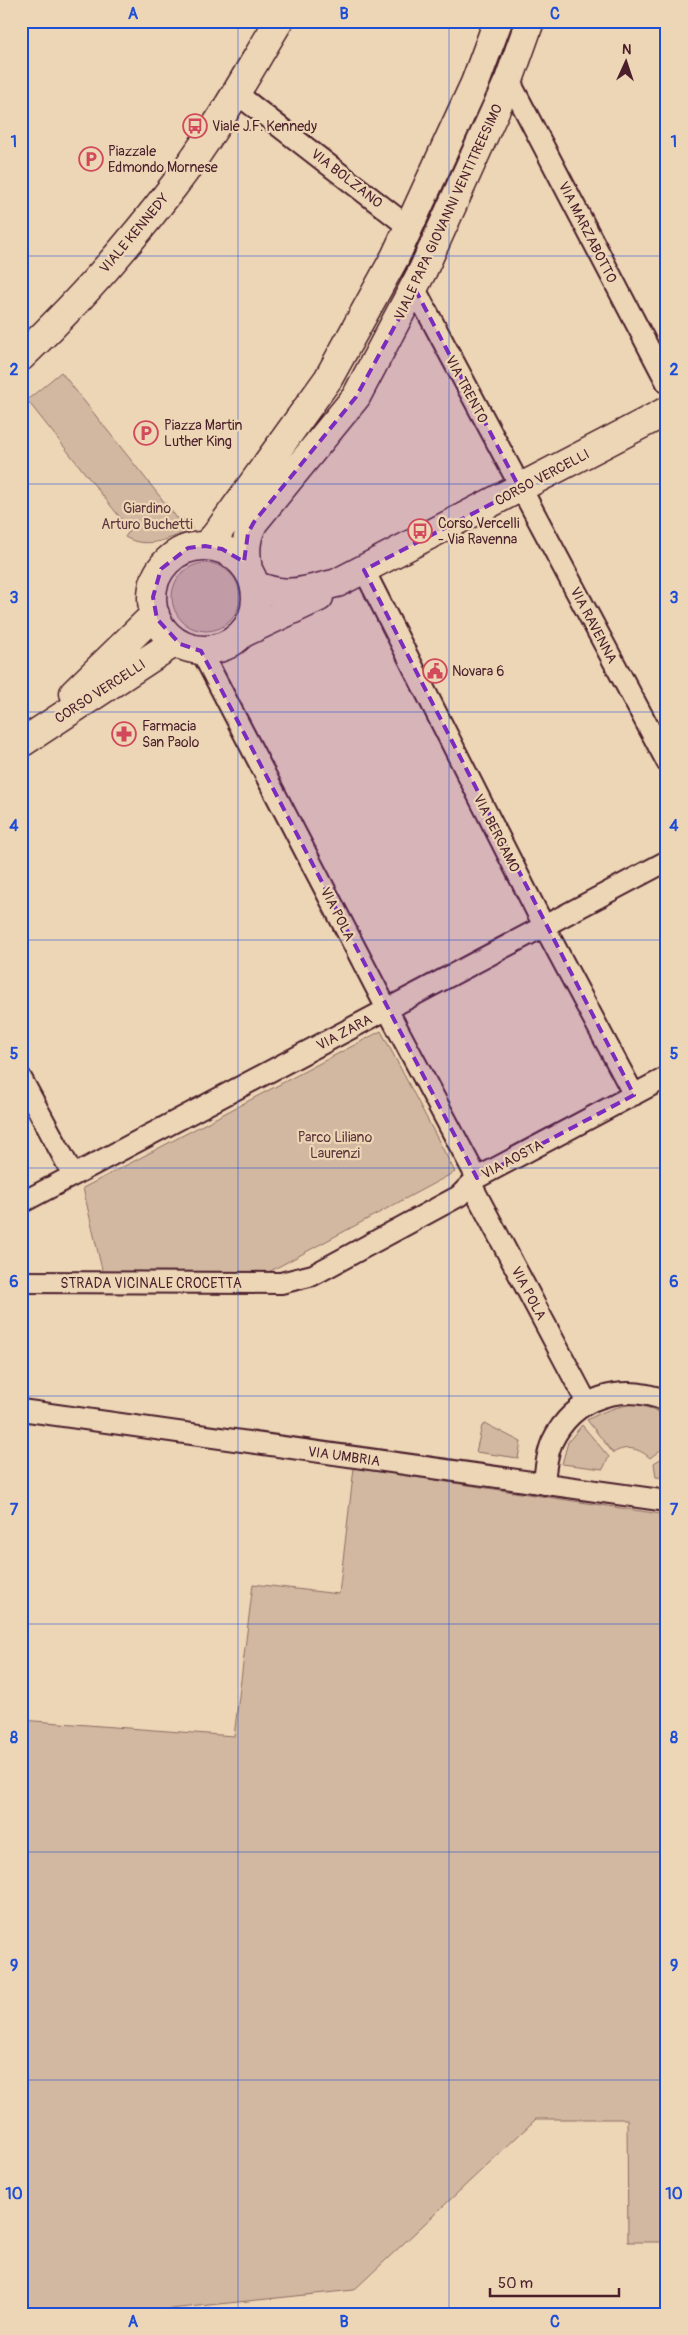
<svg xmlns="http://www.w3.org/2000/svg" width="688" height="2335" viewBox="0 0 688 2335" font-family="Pangolin,sans-serif">
	<style>
		.green { fill: #d2b8a0; stroke: #8e6c66 }
		.lines { fill: none; stroke-linecap: round; stroke-linejoin: round }
		.street-casing { stroke: #4a1f2b; stroke-width: 24 }
		.secondary-casing { stroke: #4a1f2b; stroke-width: 31 }
		.primary-casing { stroke: #4a1f2b; stroke-width: 31 }
		.street { stroke: #edd6b6; stroke-width: 20 }
		.secondary { stroke: #edd6b6; stroke-width: 28 }
		.primary { stroke: #edd6b6; stroke-width: 28 }
		.marked { fill: #7b2cbf; fill-opacity: 0.2; stroke: #7b2cbf; stroke-width: 4; stroke-dasharray: 10 6; stroke-linejoin: round }
		.grid { fill: none; stroke: #1d4ed8; stroke-width: 1; stroke-opacity: 0.55 }
		.labels { text-anchor: middle; stroke-width: 4.5; stroke-linejoin: round; paint-order: stroke }
		.poi-label { font-size: 14px; fill: #4a1f2b; stroke: #edd6b6; text-anchor: start }
		.street-label { font-size: 14px; fill: #4a1f2b; stroke: #edd6b6 }
		.park-label { font-size: 14px; fill: #5e363d; stroke: #edd6b6 }
		.neatline { fill: none; stroke: #1d4ed8; stroke-width: 2 }
		.grid-label { font-size: 16px; text-anchor: middle; font-weight: bold; fill: #1d4ed8 }
	</style>
	<rect width="100%" height="100%" fill="#edd6b6"/>
	<filter id="ink" filterUnits="userSpaceOnUse"><feTurbulence type="fractalNoise" baseFrequency=".02" numOctaves="2"/><feDisplacementMap in="SourceGraphic" scale="10" xChannelSelector="R" yChannelSelector="G"/><feConvolveMatrix kernelMatrix="1 2 1 2 8 2 1 2 1" color-interpolation-filters="sRGB"/></filter>
	<g filter="url(#ink)">
		<path class="green" d="M61,372L177,518L190,521L192,529C172,538 147,550 125,537L130,530L27,400Z
			M172 597a34 34 0 1 1 68 0a34 34 0 1 1-68 0Z
			M381,1031L455,1172L263,1275L103,1274L83,1188Z
			M636,1404L652,1409L667,1416V1445L650,1458C639,1448 626,1445 613,1453L587,1420C603,1411 617,1406 636,1404Z
			M486,1424L521,1442L518,1458L476,1452L482,1426Z
			M582,1425L609,1457L603,1469L562,1464L568,1442Z
			M667,1455V1478L656,1477L654,1463Z
			M354,1468L667,1515V2242H628L627,2119H536L354,2290L122,2314H21V1720L234,1736L253,1584L339,1594Z"/>
		<g class="lines">
			<g class="street-casing">
				<path id="street" d="M509,80L667,383
					M236,93L410,228
					M415,289L667,762
					M364,570L544,926L634,1095
					M200,649L387,1009L477,1178
					M21,1078L73,1175
					M471,1184L587,1403
					M21,1203L667,861
					M21,1282L281,1283L313,1275L459,1196L477,1178L667,1077
					M21,1410L667,1501
					M544,1484C545,1471 547,1454 552,1442C574,1396 622,1383 667,1401"/>
			</g>
			<g class="secondary-casing">
				<path id="secondary" d="M205,546L215,536L328,379L395,257L475,83L498,21
					M152 598a52 52 0 1 1 104 0a52 52 0 1 1-104 0Z
					M248,570C245,552 245,538 254,522L356,397L423,270L509,80L530,21
					M255,585C287,599 304,591 337,583L667,411
					M243,633L319,597
					M74,693L155,614
					M23,742L169,646L180,644"/>
			</g>
			<g class="primary-casing">
				<path id="primary" d="M21,357C76,305 127,247 173,187C213,136 245,77 279,21"/>
			</g>
			<use href="#street" class="street"/>
			<use href="#secondary" class="secondary"/>
			<use href="#primary" class="primary"/>
		</g>
	</g>
	<path class="marked" d="M415,289L520,489L364,570L634,1095L477,1178L201,651L180,644L157,619L153,597L161,569L188,548L205,546L222,549L244,562L248,533L254,522L356,397Z"/>
	<path class="grid" d="M238,21V2314M449,21V2314M21,256H667M21,484H667M21,712H667M21,940H667M21,1168H667M21,1396H667M21,1624H667M21,1852H667M21,2080H667"/>
	<defs>
		<g id="bus-ring" transform="scale(1.25)"><circle r="9.5" fill="#edd6b6" stroke="#d1495b" stroke-width="1.5"/><path d="M-5-6H5V4H4V6H2V4H-2V6H-4V4H-5ZM-3.5-4V0h7V-4ZM-3.5 1.2v1.5H-2V1.2ZM2 1.2v1.5H3.5V1.2Z" fill="#d1495b"/></g>
		<g id="parking-ring" transform="scale(1.25)"><circle r="9.5" fill="#edd6b6" stroke="#d1495b" stroke-width="1.5"/><path d="M-3.5-5.5H1a3.5 3.5 0 0 1 0 7H-1V5.5H-3.5ZM-1-3.4V-.6H.8a1.4 1.4 0 0 0 0-2.8Z" fill="#d1495b"/></g>
		<g id="civic-ring" transform="scale(1.25)"><circle r="9.5" fill="#edd6b6" stroke="#d1495b" stroke-width="1.5"/><path d="M-.6-6.5H3V-4.5H.6V-3L4-1V1h2V6H-6V1h2V-1L-.6-3ZM-1.2 2.5V6h2.4V2.5Z" fill="#d1495b"/></g>
		<g id="pharmacy-ring" transform="scale(1.25)"><circle r="9.5" fill="#edd6b6" stroke="#d1495b" stroke-width="1.5"/><path d="M-2-6h4v4h4v4h-4v4h-4v-4h-4v-4h4Z" fill="#d1495b"/></g>
	</defs>
	<g fill-rule="evenodd">
		<use href="#bus-ring" x="195" y="126"/>
		<use href="#parking-ring" x="91" y="159"/>
		<use href="#parking-ring" x="146" y="433"/>
		<use href="#bus-ring" x="420" y="531"/>
		<use href="#civic-ring" x="435" y="671"/>
		<use href="#pharmacy-ring" x="124" y="734"/>
	</g>
	<g class="labels">
		<g class="poi-label">
			<text x="212" y="131">Viale J.F. Kennedy</text>
			<text x="108" y="156">Piazzale<tspan x="108" dy="16">Edmondo Mornese</tspan></text>
			<text x="164" y="430">Piazza Martin<tspan x="164" dy="16">Luther King</tspan></text>
			<text x="438" y="528">Corso Vercelli<tspan x="438" dy="16">- Via Ravenna</tspan></text>
			<text x="452" y="676">Novara 6</text>
			<text x="142" y="731">Farmacia<tspan x="142" dy="16">San Paolo</tspan></text>
		</g>
		<g class="street-label">
			<text transform="translate(347 178) rotate(38)" y="5">VIA BOLZANO</text>
			<text transform="translate(448 212) rotate(-65)" y="5">VIALE PAPA GIOVANNI VENTITREESIMO</text>
			<text transform="translate(588 232) rotate(63)" y="5">VIA MARZABOTTO</text>
			<text transform="translate(134 233) rotate(-50)" y="5">VIALE KENNEDY</text>
			<text transform="translate(467 389) rotate(62)" y="5">VIA TRENTO</text>
			<text transform="translate(542 477) rotate(-28)" y="5">CORSO VERCELLI</text>
			<text transform="translate(594 625) rotate(62)" y="5">VIA RAVENNA</text>
			<text transform="translate(100 691) rotate(-33)" y="5">CORSO VERCELLI</text>
			<text transform="translate(497 833) rotate(63)" y="5">VIA BERGAMO</text>
			<text transform="translate(338 914) rotate(63)" y="5">VIA POLA</text>
			<text transform="translate(344 1032) rotate(-28)" y="5">VIA ZARA</text>
			<text transform="translate(512 1159) rotate(-28)" y="5">VIA AOSTA</text>
			<text x="151" y="1288">STRADA VICINALE CROCETTA</text>
			<text transform="translate(529 1293) rotate(62)" y="5">VIA POLA</text>
			<text transform="translate(344 1456) rotate(8)" y="5">VIA UMBRIA</text>
		</g>
		<g class="park-label">
			<text x="147" y="513">Giardino<tspan x="147" dy="16">Arturo Buchetti</tspan></text>
			<text x="335" y="1142">Parco Liliano<tspan x="335" dy="16">Laurenzi</tspan></text>
		</g>
	</g>
	<rect width="688" height="2335" fill="none" stroke="#edd6b6" stroke-width="55"/>
	<g transform="translate(626 62) rotate(3)" stroke="#edd6b6" stroke-width="4" paint-order="stroke">
	<path d="M0-4L9 19L0 12L-9 19Z" fill="#4a1f2b"/>
	<text y="-8" font-size="14" font-weight="bold" text-anchor="middle" fill="#4a1f2b">N</text>
	</g>
	<path d="M490 2288v8h129v-8" fill="none" stroke="#4a1f2b" stroke-width="2.5"/>
	<text x="498" y="2288" font-size="15" fill="#4a1f2b" stroke="#edd6b6" stroke-width="4" paint-order="stroke">50 m</text>
	<rect x="28" y="28" width="632" height="2280" class="neatline"/>
	<g class="grid-label">
		<text x="133" y="19">A</text>
		<text x="344" y="19">B</text>
		<text x="555" y="19">C</text>
		<text x="14" y="147">1</text>
		<text x="674" y="147">1</text>
		<text x="14" y="375">2</text>
		<text x="674" y="375">2</text>
		<text x="14" y="603">3</text>
		<text x="674" y="603">3</text>
		<text x="14" y="831">4</text>
		<text x="674" y="831">4</text>
		<text x="14" y="1059">5</text>
		<text x="674" y="1059">5</text>
		<text x="14" y="1287">6</text>
		<text x="674" y="1287">6</text>
		<text x="14" y="1515">7</text>
		<text x="674" y="1515">7</text>
		<text x="14" y="1743">8</text>
		<text x="674" y="1743">8</text>
		<text x="14" y="1971">9</text>
		<text x="674" y="1971">9</text>
		<text x="14" y="2199">10</text>
		<text x="674" y="2199">10</text>
		<text x="133" y="2327">A</text>
		<text x="344" y="2327">B</text>
		<text x="555" y="2327">C</text>
	</g>
</svg>
